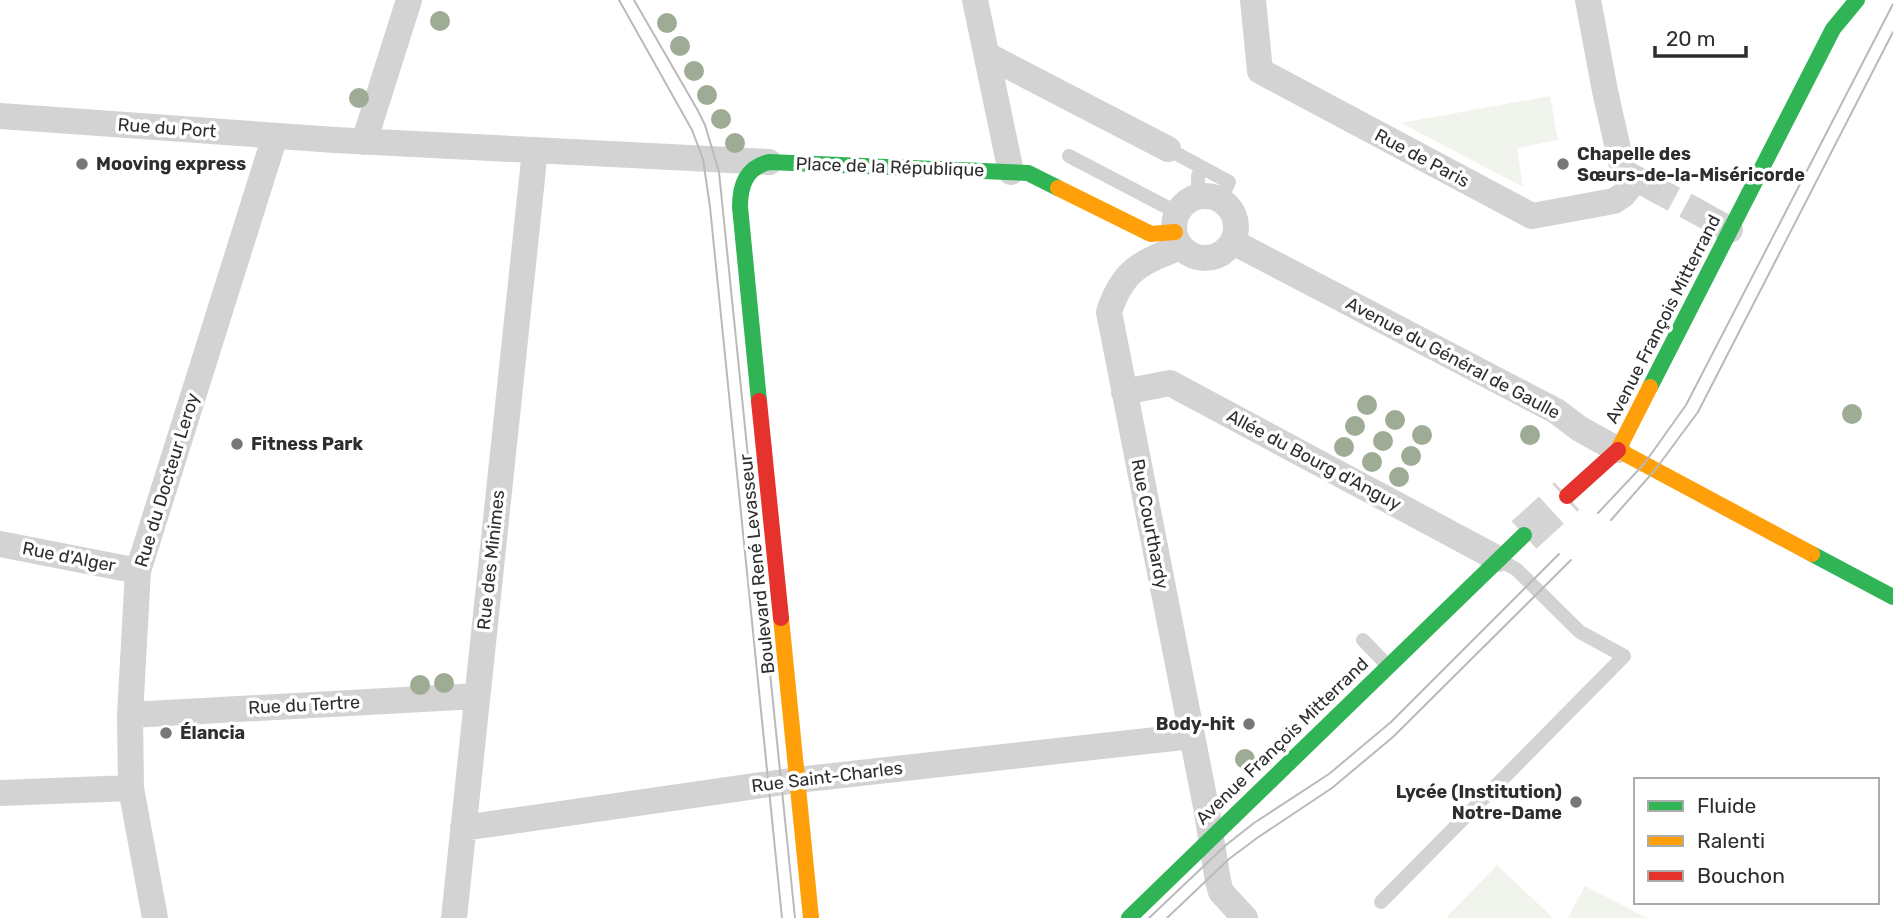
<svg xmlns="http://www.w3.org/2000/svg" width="1893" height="918" viewBox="0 0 1893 918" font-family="Rubik,sans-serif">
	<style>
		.green { fill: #f0f4ec }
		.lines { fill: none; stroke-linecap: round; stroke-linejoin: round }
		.street-tunnel { stroke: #d5d5d5; stroke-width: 26; stroke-dasharray: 26 13; stroke-linecap: butt }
		.secondary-tunnel { stroke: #d5d5d5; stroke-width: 37; stroke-dasharray: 37 18; stroke-linecap: butt }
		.lane { stroke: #d3d3d3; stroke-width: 14 }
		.street { stroke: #d3d3d3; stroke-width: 26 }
		.fast { stroke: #30b455; stroke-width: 16 }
		.slow { stroke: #ff9f0a; stroke-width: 16 }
		.jam { stroke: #e5322d; stroke-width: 16 }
		.tram { stroke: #bababa; stroke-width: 2 }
		.tree { fill: #9eab95 }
		.poi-dot { fill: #777; stroke: #fff; stroke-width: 2.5 }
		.labels { text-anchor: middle; stroke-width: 7; stroke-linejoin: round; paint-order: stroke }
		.street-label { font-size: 18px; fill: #2e2e2e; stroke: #fff }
		.poi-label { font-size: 18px; font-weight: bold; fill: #2e2e2e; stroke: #fff; text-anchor: start }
	</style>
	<rect width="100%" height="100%" fill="#fff"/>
	<path class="green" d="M1550,96L1558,140L1517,148L1523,187L1401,123Z
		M1497,865L1553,918H1446Z
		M1585,886L1647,918H1568Z"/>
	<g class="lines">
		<path class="street-tunnel" d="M1651,187L1698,212"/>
		<path class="secondary-tunnel" d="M1524,535L1567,496"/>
		<path class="lane" d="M1168,149L1229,182L1220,200
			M1069,156L1178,213
			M1198,197V176L1202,168
			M1363,640L1388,666
			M1381,902L1624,656L1580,632L1516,569L1501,561"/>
		<path class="street" d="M975,0L1011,172
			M1253,0L1260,71L1532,216L1614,201L1623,195L1636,179
			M1588,0L1605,91L1621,162L1627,174L1650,186
			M987,55L1168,149
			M0,116L335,140L769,162
			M364,142L409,0
			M1174 227a31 31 0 1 1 62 0a31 31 0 1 1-62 0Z
			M1698,212L1730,230
			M1233,242L1556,411L1580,429L1618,450
			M1181,247C1142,262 1123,269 1109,312L1206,807L1218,881L1221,892L1245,918
			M1124,392L1170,383L1498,559
			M0,544L138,571
			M130,715L477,696
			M0,793L131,788
			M463,828L797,780L1192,736
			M155,918L131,788L130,715L138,571L275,136
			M454,918L535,150"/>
		<path class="fast" d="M1650,387L1833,29L1857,0
			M759,401L740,207C740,185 746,168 769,162L1028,173L1058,188
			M1812,554L1893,597
			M1129,918L1524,535"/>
		<path class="slow" d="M1058,188L1151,234L1175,232
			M1650,387L1618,450L1812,554
			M781,618L811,918"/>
		<path class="jam" d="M759,401L781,618
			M1567,496L1618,450"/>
		<path class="tram" d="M619,0L692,130L703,159L710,207L782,918
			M634,0L697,109L705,125L719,172L795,918
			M1598,513L1644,464L1686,405L1893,4
			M1611,520L1655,470L1698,412L1893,32
			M1149,918L1226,845L1254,823L1329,774L1391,722L1559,554
			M1167,918L1229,859L1257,838L1332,788L1393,737L1571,560"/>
	</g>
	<g class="tree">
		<circle cx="440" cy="21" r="10"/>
		<circle cx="667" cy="23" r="10"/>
		<circle cx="680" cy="46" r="10"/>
		<circle cx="694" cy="71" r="10"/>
		<circle cx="707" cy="95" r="10"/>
		<circle cx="359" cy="98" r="10"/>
		<circle cx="721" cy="119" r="10"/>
		<circle cx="735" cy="143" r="10"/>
		<circle cx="1367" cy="405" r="10"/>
		<circle cx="1852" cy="414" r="10"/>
		<circle cx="1395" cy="420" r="10"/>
		<circle cx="1355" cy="426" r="10"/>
		<circle cx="1422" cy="435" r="10"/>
		<circle cx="1530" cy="435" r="10"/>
		<circle cx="1383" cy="441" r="10"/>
		<circle cx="1344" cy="447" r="10"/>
		<circle cx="1411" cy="456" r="10"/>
		<circle cx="1372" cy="462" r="10"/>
		<circle cx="1399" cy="477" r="10"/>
		<circle cx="444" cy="683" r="10"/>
		<circle cx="420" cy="685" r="10"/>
		<circle cx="1245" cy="759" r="10"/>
	</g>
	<g class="poi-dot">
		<circle cx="82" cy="164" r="7"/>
		<circle cx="1563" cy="164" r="7"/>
		<circle cx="237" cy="444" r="7"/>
		<circle cx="1249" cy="724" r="7"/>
		<circle cx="166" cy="733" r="7"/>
		<circle cx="1576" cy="802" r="7"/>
	</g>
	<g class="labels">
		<g class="street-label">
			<text transform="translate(167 128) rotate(4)" y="6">Rue du Port</text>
			<text transform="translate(1422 158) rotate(28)" y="6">Rue de Paris</text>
			<text transform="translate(890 167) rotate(2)" y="6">Place de la République</text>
			<text transform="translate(1663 319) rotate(-63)" y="6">Avenue François Mitterrand</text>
			<text transform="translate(1453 358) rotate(28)" y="6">Avenue du Général de Gaulle</text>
			<text transform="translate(1314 460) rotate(28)" y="6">Allée du Bourg d'Anguy</text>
			<text transform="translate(167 480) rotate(-73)" y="6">Rue du Docteur Leroy</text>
			<text transform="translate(1150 524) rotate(79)" y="6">Rue Courthardy</text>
			<text transform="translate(69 557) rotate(11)" y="6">Rue d'Alger</text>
			<text transform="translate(491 560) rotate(-84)" y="6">Rue des Minimes</text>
			<text transform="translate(757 564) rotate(-96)" y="6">Boulevard René Levasseur</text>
			<text transform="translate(304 705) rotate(-3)" y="6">Rue du Tertre</text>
			<text transform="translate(1282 741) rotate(-44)" y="6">Avenue François Mitterrand</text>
			<text transform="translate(827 777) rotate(-7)" y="6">Rue Saint-Charles</text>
		</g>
		<g class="poi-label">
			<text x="1577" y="160">Chapelle des<tspan x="1577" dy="21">Sœurs-de-la-Miséricorde</tspan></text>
			<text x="96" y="170">Mooving express</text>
			<text x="251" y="450">Fitness Park</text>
			<text x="1235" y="730" text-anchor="end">Body-hit</text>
			<text x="180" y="739">Élancia</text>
			<text x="1562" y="798" text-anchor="end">Lycée (Institution)<tspan x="1562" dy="21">Notre-Dame</tspan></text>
		</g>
	</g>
	<rect x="1634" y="778" width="245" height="126" fill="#ffffff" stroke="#ababab" stroke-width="2"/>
	<rect x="1648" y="801" width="35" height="10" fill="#30b455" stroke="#ababab" stroke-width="2"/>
	<text x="1697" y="813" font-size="21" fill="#2e2e2e">Fluide</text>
	<rect x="1648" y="836" width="35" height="10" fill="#ff9f0a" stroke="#ababab" stroke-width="2"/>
	<text x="1697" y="848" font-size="21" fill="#2e2e2e">Ralenti</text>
	<rect x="1648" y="871" width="35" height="10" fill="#e5322d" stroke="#ababab" stroke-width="2"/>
	<text x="1697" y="883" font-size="21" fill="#2e2e2e">Bouchon</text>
	<path d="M1655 46v10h91v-10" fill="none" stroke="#2e2e2e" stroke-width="3.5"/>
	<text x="1666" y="46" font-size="21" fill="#2e2e2e" stroke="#ffffff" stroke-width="5" paint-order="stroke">20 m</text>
</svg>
